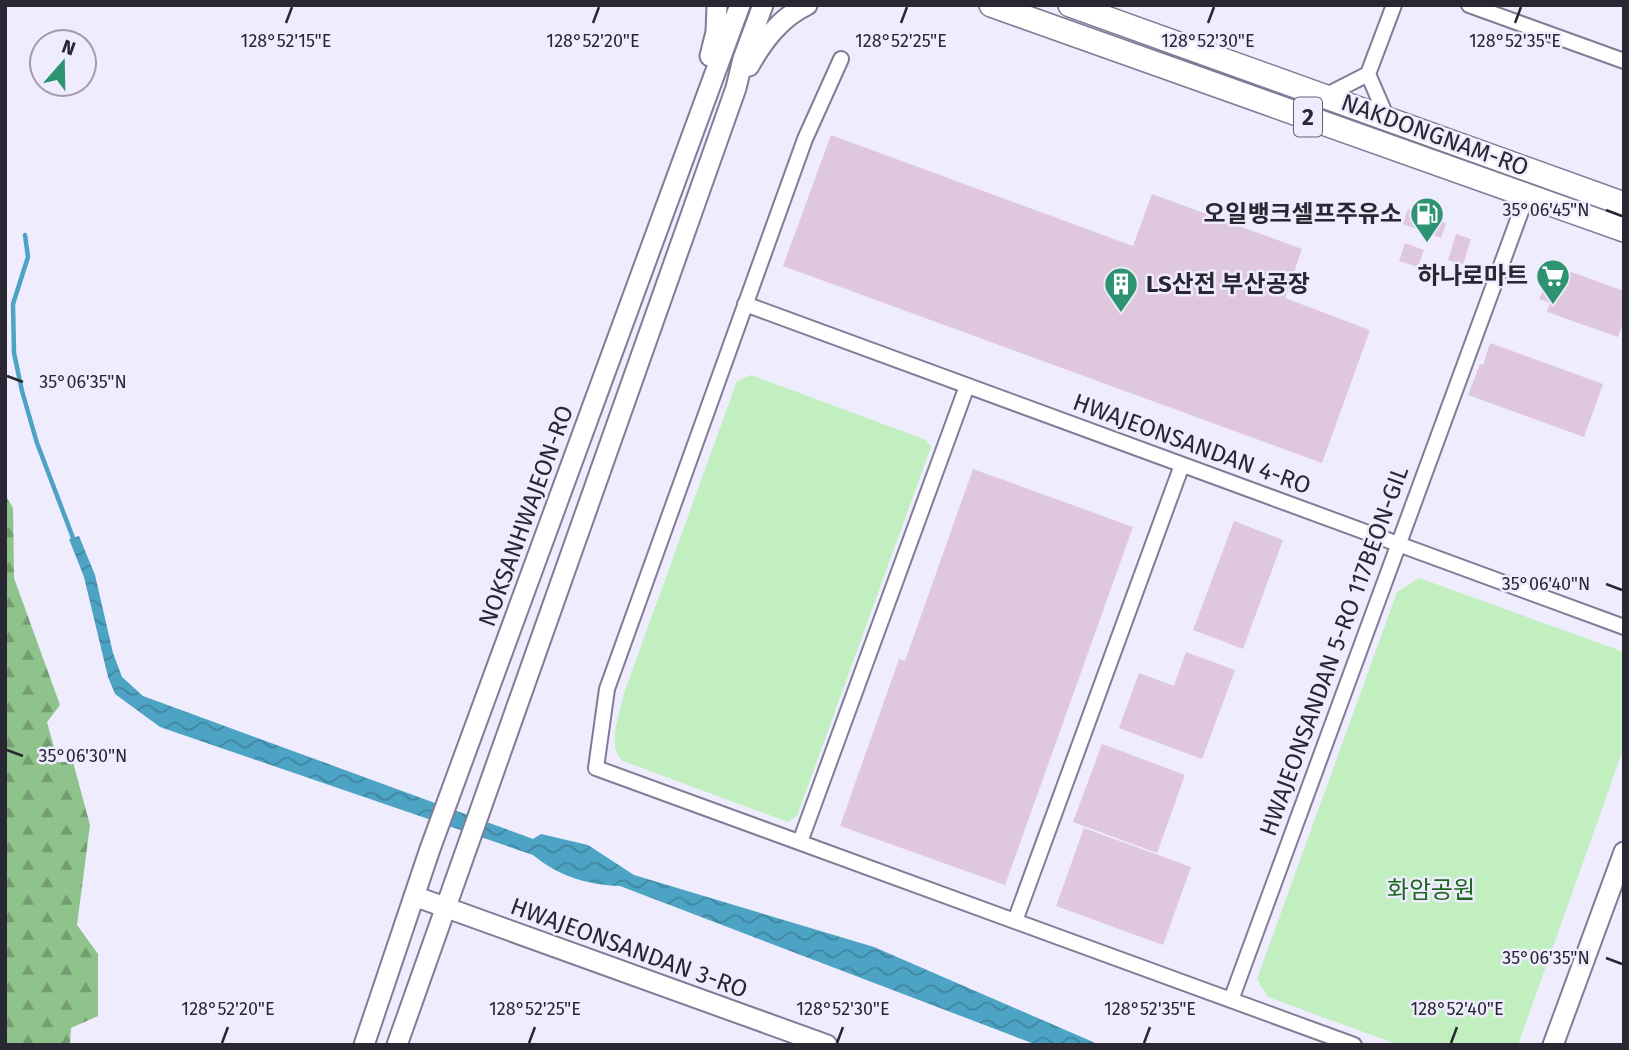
<svg xmlns="http://www.w3.org/2000/svg" width="1629" height="1050" viewBox="0 0 1629 1050" font-family="'Fira Sans','Noto Sans KR',sans-serif">
	<style>
		.green { fill: #c2efc0 }
		.forest { fill: url(#forest-firs) }
		.water { fill: url(#water-waves) }
		.lines { fill: none; stroke-linecap: round; stroke-linejoin: round }
		.stream { stroke: #4da3c4; stroke-width: 4.5 }
		.building { fill: #dfc8de }
		.street-casing { stroke: #817c96; stroke-width: 18 }
		.secondary-casing { stroke: #817c96; stroke-width: 23 }
		.primary-casing { stroke: #817c96; stroke-width: 26 }
		.street { stroke: #fff; stroke-width: 14 }
		.secondary { stroke: #fff; stroke-width: 19 }
		.primary { stroke: #fff; stroke-width: 23 }
		.ticks { fill: none; stroke: #292732; stroke-width: 2.5 }
		.labels { text-anchor: middle; stroke-width: 5; stroke-linejoin: round; paint-order: stroke }
		.shield { fill: #efecfe; stroke: #64626f; stroke-width: 2 }
		.shield-label { font-size: 23px; font-weight: bold; fill: #292732 }
		.street-label { font-size: 24px; fill: #292732; stroke: #efecfe }
		.poi-label { font-size: 24px; font-weight: bold; fill: #292732; stroke: #efecfe; text-anchor: end }
		.park-label { font-size: 24px; fill: #1d6620; stroke: #efecfe }
		.ticks-label { font-size: 18px; text-anchor: middle; fill: #292732; stroke: #efecfe; stroke-width: 5; stroke-linejoin: round; paint-order: stroke }
	</style>
	<defs>
		<pattern id="forest-firs" width="22" height="20" patternUnits="userSpaceOnUse" patternTransform="scale(1.75)"><rect width="22" height="20" fill="#8ec38b"/><path d="M5 1l3.5 6h-7zM16 11l3.5 6h-7z" fill="#749e72"/></pattern>
		<pattern id="water-waves" width="16" height="10" patternUnits="userSpaceOnUse" patternTransform="scale(1.75)"><rect width="16" height="10" fill="#4da3c4"/><path d="M0 5q4-4 8 0t8 0" fill="none" stroke="#4085a0"/></pattern>
	</defs>
	<rect width="100%" height="100%" fill="#efecfe"/>
	<path class="green" d="M751,375L926,440L931,447L797,816L788,822L623,761C605,747 621,711 624,693L737,381Z
		M1419,578L1624,652V747L1518,1045H1399L1268,997L1257,979L1397,592Z"/>
	<path class="forest" d="M5,495L13,508L14,578L60,705L47,722L58,762H73L90,825L77,925L98,954V1016L71,1028L70,1045H5Z"/>
	<path class="water" d="M79,536L95,575L113,653L122,677L143,696L533,839L541,834L588,845L634,875L874,947L1100,1045H1037L620,886C587,885 558,876 533,855L160,727L115,694L108,677L84,577L69,539Z"/>
	<g class="lines">
		<path class="stream" d="M25,235L28,257L13,304L14,353L22,391L37,443L75,543"/>
	</g>
	<path class="building" d="M831,135L1133,246L1152,194L1302,249L1285,298L1370,330L1322,463L783,266Z
		M1408,209L1446,223L1441,238L1403,224Z
		M1456,234L1471,239L1463,265L1448,260Z
		M1405,243L1424,250L1418,267L1399,261Z
		M1566,270L1624,291V321L1618,337L1547,312L1550,303L1539,299L1543,290L1553,294L1561,271Z
		M1490,343L1603,384L1584,437L1468,395L1480,364L1483,365Z
		M973,469L1133,527L1005,885L840,826L899,659L905,661Z
		M1234,521L1283,540L1243,649L1193,630Z
		M1186,652L1235,670L1202,759L1119,728L1139,673L1174,686Z
		M1102,744L1185,775L1157,853L1073,822Z
		M1084,828L1191,867L1163,945L1056,906Z"/>
	<g class="lines">
		<g class="street-casing">
			<path id="street" d="M1469,5L1624,61
				M841,59L805,139L607,689L596,768L1354,1045
				M1368,74L1394,5
				M1325,96L1368,74L1387,118
				M745,304L1624,627
				M800,842L967,386
				M1015,921L1182,465
				M1231,1000L1527,195"/>
		</g>
		<g class="secondary-casing">
			<path id="secondary" d="M710,56L716,32L717,5
				M749,66C763,41 780,18 807,5
				M414,896L827,1045
				M364,1045L430,849L740,5
				M397,1045L736,88L743,59L763,5
				M1553,1045L1624,852"/>
		</g>
		<g class="primary-casing">
			<path id="primary" d="M991,5L1624,230
				M1070,5L1624,204"/>
		</g>
		<use href="#street" class="street"/>
		<use href="#secondary" class="secondary"/>
		<use href="#primary" class="primary"/>
	</g>
	<path class="ticks" d="M286,23L292,7M593,23L599,7M901,23L907,7M1208,23L1214,7M1515,23L1521,7M1606,210L1622,216M7,376L23,382M1606,584L1622,590M7,750L23,756M1606,958L1622,964M222,1043L228,1027M529,1043L535,1027M837,1043L843,1027M1144,1043L1150,1027M1451,1043L1457,1027"/>
	<defs>
		<g id="fuel-pin" transform="scale(1.75)"><path d="M0 17L-7.5 6A9.5 9.5 0 1 1 7.5 6Z" fill="#2d9370" stroke="#efecfe"/><path d="M-5.5-6h7V0h2V4h1.3V-2.5L3-4.5l.8-.8L6-3V5H2.5V1h-1V6h-7ZM-4.2-4.7v3.2H.2V-4.7Z" fill="#fff"/></g>
		<g id="supermarket-pin" transform="scale(1.75)"><path d="M0 17L-7.5 6A9.5 9.5 0 1 1 7.5 6Z" fill="#2d9370" stroke="#efecfe"/><path d="M-6-5.5h2.5l.6 2H6L4.5 2H-2.5L-4.4-4H-6ZM-1.5 3.2a1.3 1.3 0 1 0 .1 0ZM3 3.2a1.3 1.3 0 1 0 .1 0Z" fill="#fff"/></g>
		<g id="building-pin" transform="scale(1.75)"><path d="M0 17L-7.5 6A9.5 9.5 0 1 1 7.5 6Z" fill="#2d9370" stroke="#efecfe"/><path d="M-4-6H4V6H1V3H-1V6H-4ZM-2.5-4.3h1.7v1.8h-1.7ZM.8-4.3h1.7v1.8H.8ZM-2.5-1h1.7V.8h-1.7ZM.8-1h1.7V.8H.8Z" fill="#fff"/></g>
	</defs>
	<g fill-rule="evenodd">
		<use href="#fuel-pin" x="1427" y="214"/>
		<use href="#supermarket-pin" x="1553" y="276"/>
		<use href="#building-pin" x="1121" y="284"/>
	</g>
	<g class="labels">
		<rect class="shield" x="1294" y="97.5" width="28" height="39" rx="5"/>
		<g class="shield-label">
			<text x="1308" y="125">2</text>
		</g>
		<g class="street-label">
			<text transform="translate(1435 135) rotate(20)" y="8">NAKDONGNAM-RO</text>
			<text transform="translate(1192 444) rotate(20)" y="8">HWAJEONSANDAN 4-RO</text>
			<text transform="translate(526 516) rotate(-70)" y="8">NOKSANHWAJEON-RO</text>
			<text transform="translate(1334 651) rotate(-70)" y="8">HWAJEONSANDAN 5-RO 117BEON-GIL</text>
			<text transform="translate(629 948) rotate(20)" y="8">HWAJEONSANDAN 3-RO</text>
		</g>
		<g class="poi-label">
			<text x="1402" y="222">오일뱅크셀프주유소</text>
			<text x="1528" y="284">하나로마트</text>
			<text x="1146" y="292" text-anchor="start">LS산전 부산공장</text>
		</g>
		<g class="park-label">
			<text x="1431" y="898">화암공원</text>
		</g>
	</g>
	<g class="ticks-label">
		<text x="286" y="47">128°52'15"E</text>
		<text x="593" y="47">128°52'20"E</text>
		<text x="901" y="47">128°52'25"E</text>
		<text x="1208" y="47">128°52'30"E</text>
		<text x="1515" y="47">128°52'35"E</text>
		<text x="1546" y="216">35°06'45"N</text>
		<text x="83" y="388">35°06'35"N</text>
		<text x="1546" y="590">35°06'40"N</text>
		<text x="83" y="762">35°06'30"N</text>
		<text x="1546" y="964">35°06'35"N</text>
		<text x="228" y="1015">128°52'20"E</text>
		<text x="535" y="1015">128°52'25"E</text>
		<text x="843" y="1015">128°52'30"E</text>
		<text x="1150" y="1015">128°52'35"E</text>
		<text x="1457" y="1015">128°52'40"E</text>
	</g>
	<rect width="1629" height="1050" fill="none" stroke="#292732" stroke-width="14"/>
	<g transform="translate(63 63) rotate(20)"><circle r="33" fill="#efecfe" stroke="#a09dac" stroke-width="2"/>
	<path d="M0-5L12 26L0 18L-12 26Z" fill="#2d9370"/>
	<text y="-10" font-size="19" font-weight="bold" text-anchor="middle" fill="#292732">N</text>
	</g>
</svg>
